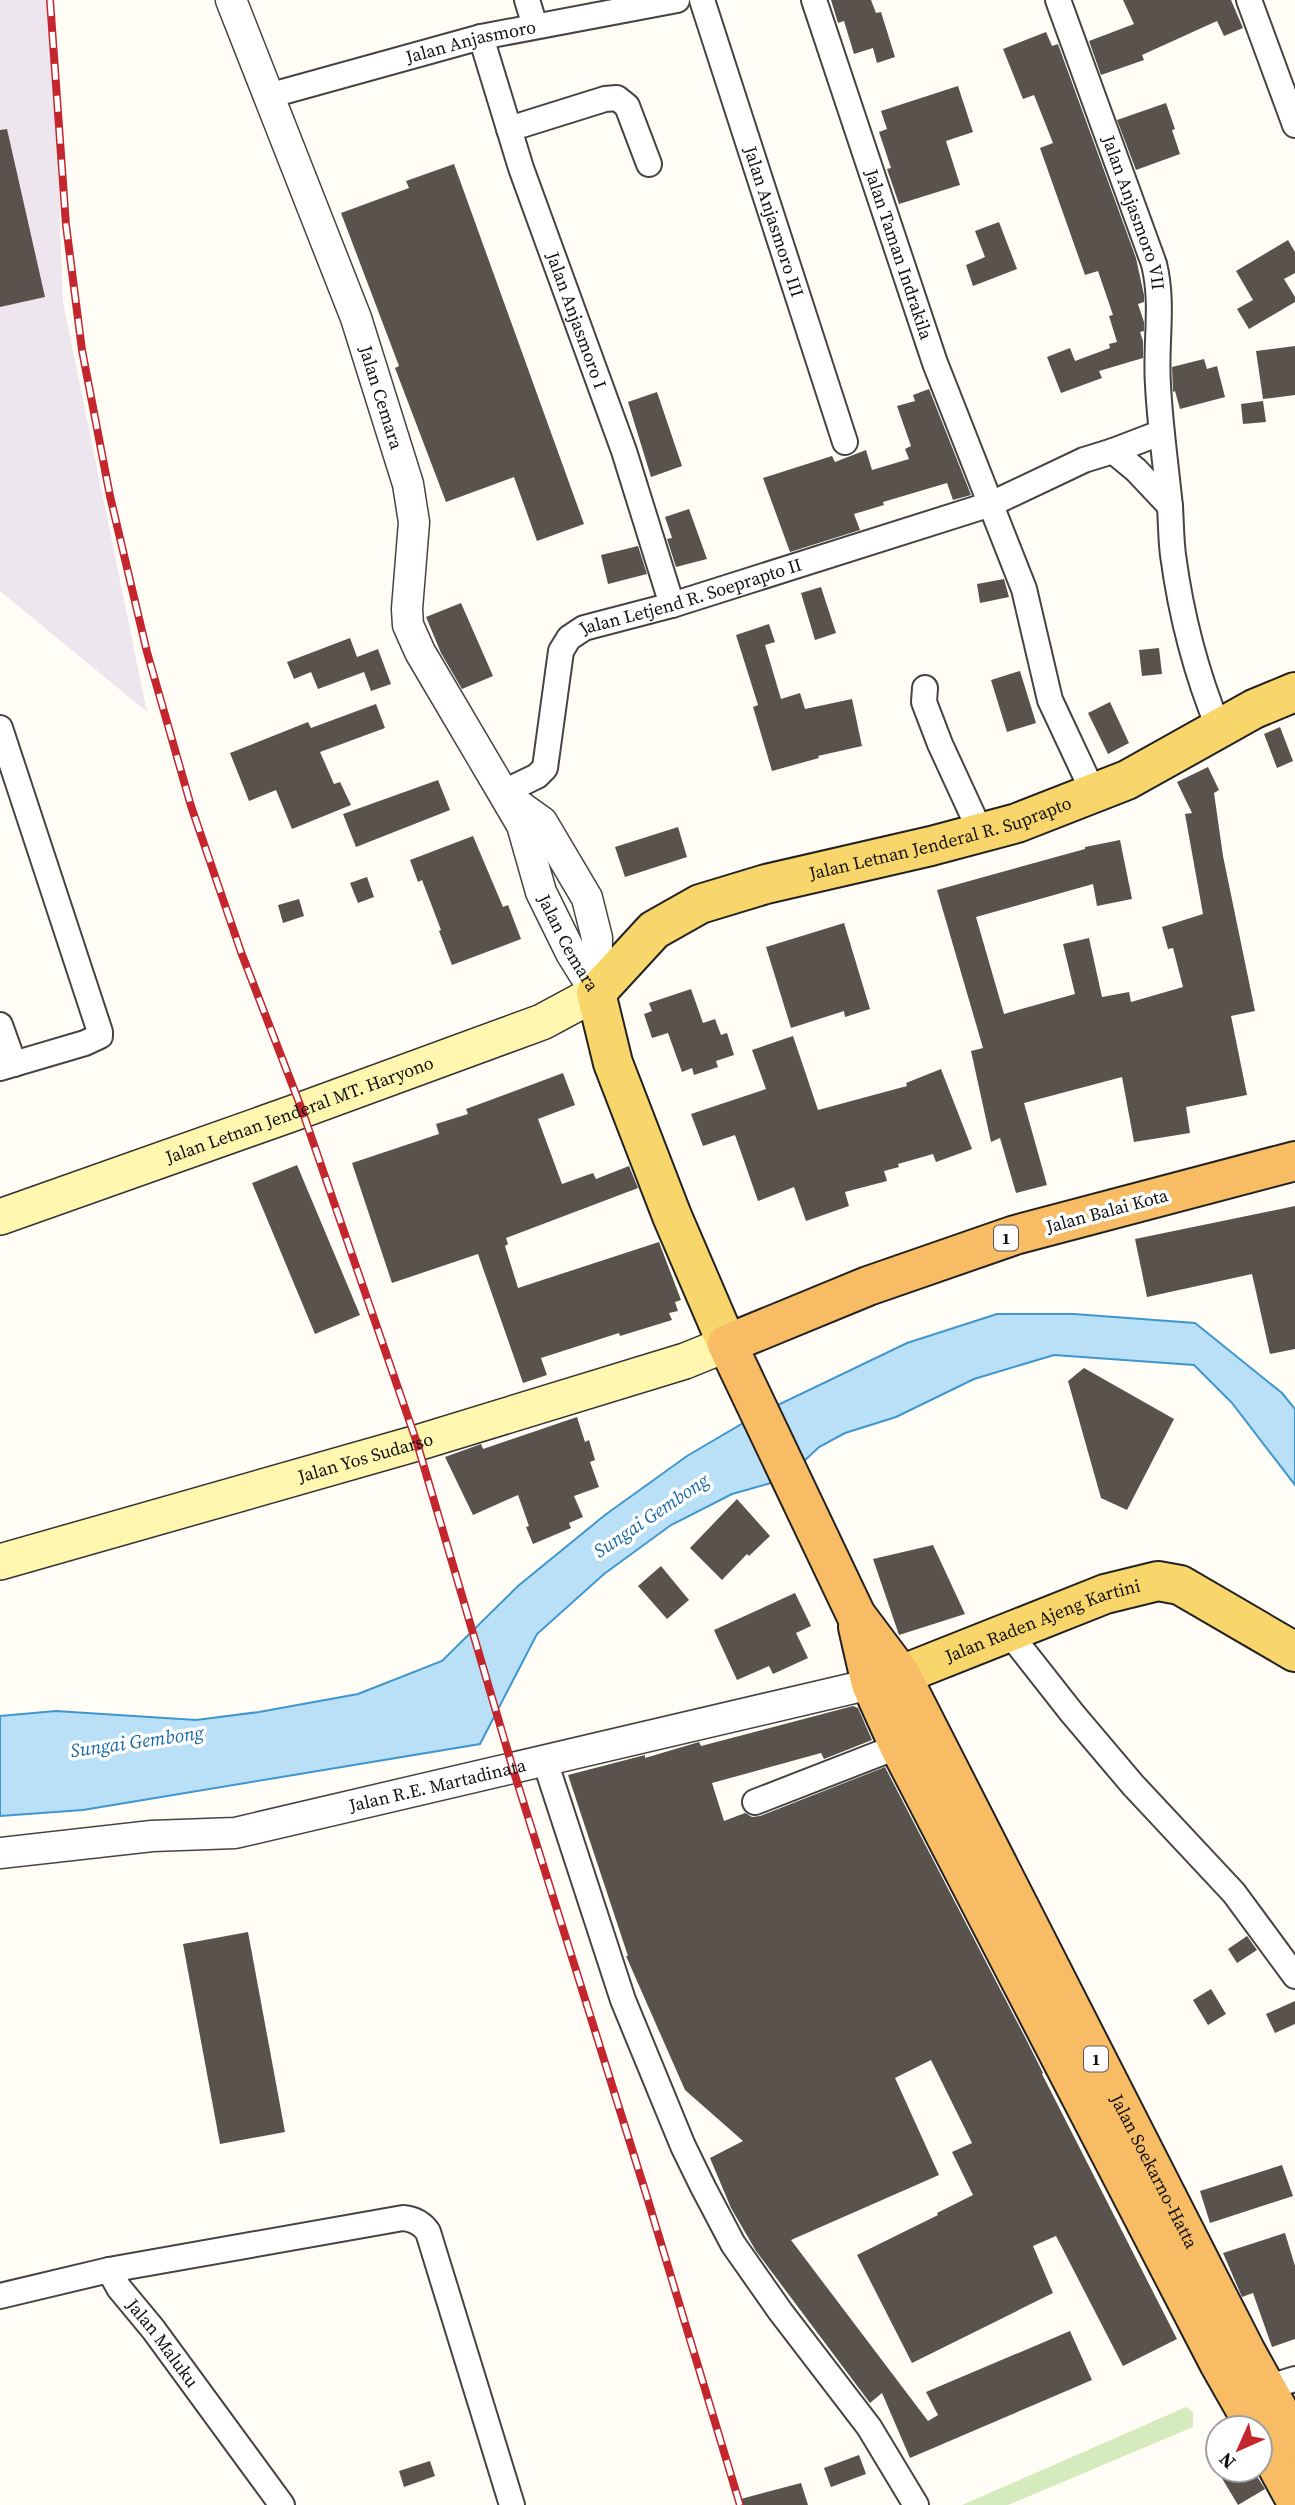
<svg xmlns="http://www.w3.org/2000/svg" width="1295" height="2505" viewBox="0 0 1295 2505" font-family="'Source Serif 4',serif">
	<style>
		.industrial { fill: #eee6ef }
		.green { fill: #d5ebbd }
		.water { fill: #b9e0f7; stroke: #3f96cf; stroke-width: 2 }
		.building { fill: #5a524d }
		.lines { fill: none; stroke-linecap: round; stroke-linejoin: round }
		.minor-casing { stroke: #444; stroke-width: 28 }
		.tertiary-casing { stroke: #444; stroke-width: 33 }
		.secondary-casing { stroke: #333; stroke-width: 38 }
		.primary-casing { stroke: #222; stroke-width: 42 }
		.trunk-casing { stroke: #222; stroke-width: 42 }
		.minor { stroke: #fff; stroke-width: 24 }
		.tertiary { stroke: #fff; stroke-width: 30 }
		.secondary { stroke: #fff6b0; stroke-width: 35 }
		.primary { stroke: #f9d66b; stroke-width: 38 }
		.trunk { stroke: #f7bc64; stroke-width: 38 }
		.rail-casing { stroke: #c4262e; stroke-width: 8 }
		.rail { stroke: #fff; stroke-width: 5; stroke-dasharray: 16; stroke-linecap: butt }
		.labels { text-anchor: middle; stroke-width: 7; stroke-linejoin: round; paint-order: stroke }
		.shield { fill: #fff; stroke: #585858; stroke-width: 2 }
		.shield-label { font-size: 16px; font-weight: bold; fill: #111 }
		.street-label { font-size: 18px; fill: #111; stroke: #fff }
		.water-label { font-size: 19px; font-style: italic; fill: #1768a6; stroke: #fff }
	</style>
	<rect width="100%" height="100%" fill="#fffdf5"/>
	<path class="industrial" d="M0,0H52L63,302L147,712L0,591Z"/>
	<path class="green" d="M1186,2407L1193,2412V2427L1008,2505H962Z"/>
	<path class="water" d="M997,1314H1074L1195,1323L1282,1393L1295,1409V1485L1232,1403L1194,1365L1054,1355L974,1379L896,1417L845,1433L819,1447L785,1479L732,1494L671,1525L604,1574L537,1634L480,1744L83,1810L0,1816V1716L56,1711L196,1720L259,1712L358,1694L442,1661L518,1586L605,1515L687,1456L757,1415L907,1343Z"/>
	<path class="building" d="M831,0H871L876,13L881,12L895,57L877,63L873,48L854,54L844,21L838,23Z
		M1123,0H1231L1243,28L1224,36L1217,21L1142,55L1144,60L1101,75L1089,41L1134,24Z
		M1046,32L1052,46L1058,44L1059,47L1136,258L1144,295V302L1138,304L1144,322V331L1140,332L1143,341V358L1099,371L1102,378L1061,393L1047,357L1070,348L1075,361L1110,348L1109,344L1117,342L1109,316L1113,315L1098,271L1085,275L1040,148L1053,143L1034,95L1023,99L1003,49Z
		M958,86L973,132L946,141L960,185L899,204L887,169L891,168L879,132L887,129L881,111Z
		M1166,103L1175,129L1172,130L1180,154L1136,170L1117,120Z
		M7,129L45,297L0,307V130Z
		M454,164L584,524L537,541L514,477L446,502L395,368L399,366L341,213L409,188L406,181Z
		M999,222L1017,269L973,286L966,265L985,257L975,231Z
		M1288,240L1295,252V273L1284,279L1295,297V302L1249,329L1237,309L1253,300L1236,271Z
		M1295,346V395L1263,399L1256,351Z
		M1204,359L1207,369L1217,366L1225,397L1180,409L1175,391L1173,392L1172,367Z
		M929,389L971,495L953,500L947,483L883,502L884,505L854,514L860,530L790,552L763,478L832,456L835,462L866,450L872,470L909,459L905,449L911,446L897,406L915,401L913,395Z
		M657,392L682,466L651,477L628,402Z
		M1263,401L1266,422L1243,424L1241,404Z
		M689,509L707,559L676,567L667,539L672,538L665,517Z
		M638,546L647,574L608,584L601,555Z
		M1004,579L1009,597L980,603L977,584Z
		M821,587L836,633L815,640L801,593Z
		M461,603L493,676L462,689L441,653L426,617Z
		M769,624L775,642L765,645L781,699L800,693L805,709L852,699L862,746L818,756L819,758L772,771L753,707L758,705L736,635Z
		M350,638L357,657L378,649L391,684L371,691L364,672L318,689L311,672L294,679L287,662Z
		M1159,648L1162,674L1142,676L1139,650Z
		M1020,671L1036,723L1007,732L991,680Z
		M1110,702L1129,743L1108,754L1088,713Z
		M376,704L385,728L320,752L334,784L340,782L351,805L292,829L276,790L249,801L230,753L308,722L311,728Z
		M1280,727L1293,761L1277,768L1264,734Z
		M1208,767L1219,790L1214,793L1223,856L1255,1011L1231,1016L1247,1095L1186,1107L1190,1133L1134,1142L1122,1077L1024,1103L1047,1185L1016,1193L1000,1138L991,1142L971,1051L983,1048L937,890L1085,849V847L1120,840L1132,899L1097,906L1093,884L976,917L1004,1014L1075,994L1063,944L1089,938L1102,997L1129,992L1131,1002L1183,987L1173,948L1168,949L1162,927L1203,914L1185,814L1192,813L1177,782Z
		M438,780L450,810L356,847L343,814Z
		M678,827L687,857L625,877L615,847Z
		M473,836L503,907L508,905L521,939L452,965L439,931L441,930L422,880L418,882L410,860Z
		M367,877L374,897L358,903L350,883Z
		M299,899L304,916L283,923L278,905Z
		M844,923L870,1009L845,1017L844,1011L791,1028L766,947Z
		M691,989L703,1023L715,1019L721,1035L727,1033L734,1055L716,1061L718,1067L694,1075L692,1068L682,1072L668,1033L652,1038L644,1014L652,1011L649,1003Z
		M793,1036L818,1110L907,1086L906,1083L941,1069L972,1149L936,1162L933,1154L898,1164L899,1167L884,1171L887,1181L845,1192L849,1206L806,1221L794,1187L758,1201L735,1135L703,1146L691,1114L766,1089L752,1050Z
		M563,1073L575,1105L538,1119L562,1184L593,1173L596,1179L629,1166L638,1188L506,1238L508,1244L505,1246L518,1288L659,1242L681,1300L675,1302L678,1311L669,1313L672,1320L620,1336L619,1333L541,1358L547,1375L523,1383L478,1254L392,1283L352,1163L439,1134L436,1124L468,1114L466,1109Z
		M297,1165L360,1315L315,1334L252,1183Z
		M1295,1206V1349L1270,1354L1252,1274L1147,1297L1135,1239Z
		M1084,1368L1174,1419L1127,1510L1101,1498L1068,1381Z
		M577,1417L585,1442L589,1440L595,1460L590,1462L599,1487L574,1496L583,1517L569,1523L571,1528L533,1544L526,1527L529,1526L518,1495L473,1515L445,1457L481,1444L483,1449Z
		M737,1499L770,1536L749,1556L747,1554L722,1580L690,1548Z
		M933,1545L965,1614L899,1635L873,1559Z
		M661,1566L689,1600L667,1619L638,1586Z
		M795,1593L811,1626L796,1633L808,1658L773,1674L769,1666L737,1680L714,1630Z
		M853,1706L858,1708L872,1740L824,1759L821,1753L712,1783L724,1821L745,1813L752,1817L760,1816L885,1767L1027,2041L1043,2073L1042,2074L1177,2339L1123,2366L1056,2236L1033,2246L1053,2293L912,2363L857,2255L938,2215L937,2213L973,2195L952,2152L972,2143L931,2060L895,2078L939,2175L791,2240L928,2421L938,2415L926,2392L1070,2331L1092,2380L910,2458L882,2393L870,2403L756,2251L731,2208L710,2158L743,2141L685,2090L626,1956H628L568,1775L645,1755V1758L699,1742L701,1746Z
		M248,1932L285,2132L220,2144L183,1944Z
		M1247,1936L1257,1950L1237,1963L1228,1949Z
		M1211,1989L1226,2014L1208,2025L1193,2000Z
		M1295,2001V2024L1275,2033L1266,2014Z
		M1282,2165L1293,2196L1210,2223L1200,2191Z
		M1285,2233L1295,2266V2339L1272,2347L1253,2293L1242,2297L1223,2253Z
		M859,2455L866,2474L831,2487L824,2468Z
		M430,2461L435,2476L404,2487L399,2471Z
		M1217,2470H1253L1265,2489L1238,2505Z
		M801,2483L808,2505H737V2500Z"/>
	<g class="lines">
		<g class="minor-casing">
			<g id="minor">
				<path d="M527,0L535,26"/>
				<path id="s1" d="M702,0L845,442"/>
				<path id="s2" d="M814,0L935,363L1024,589L1050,700L1094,794"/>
				<path id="s3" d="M1058,0L1154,264C1164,304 1155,344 1158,385C1160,426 1166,466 1170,507C1171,523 1171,539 1173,555C1181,615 1196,673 1219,729"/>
				<path d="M1249,0L1295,125"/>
				<path id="s4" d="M481,37L521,168L624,451L672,605"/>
				<path id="s5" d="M268,96L481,37L677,0"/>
				<path d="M509,129L605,99L617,98L627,106L649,164"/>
				<path d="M1113,451L1160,433"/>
				<path d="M925,688L924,702L940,744L981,833"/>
				<path d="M0,728L100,1032V1036L85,1043L0,1068"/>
				<path id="s6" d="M502,793L537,776L545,768L561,651L569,638L584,628L672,605L991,504L1084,460L1113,451L1136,470L1170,506"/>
				<path d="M0,1025L14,1064"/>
				<path d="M1009,1633L1072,1713L1133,1785L1234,1893L1295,1976"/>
				<path d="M545,1761L623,2000L683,2146L703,2187L733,2244L780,2311L869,2427L916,2505"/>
				<path d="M755,1802L899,1746"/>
				<path d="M109,2270L403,2218C414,2219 422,2223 428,2232L512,2505"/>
				<path id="s7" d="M0,2296L109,2270L119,2288L153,2329L282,2505"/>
				<path d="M1266,2388L1295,2379"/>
			</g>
		</g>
		<g class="tertiary-casing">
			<g id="tertiary">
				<path id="s8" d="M231,0L356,318L408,484L414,522L407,609L408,625L420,652L522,825L541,892L571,953L596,993"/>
				<path d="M514,802L542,822L587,898L597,938L596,993"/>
				<path id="s9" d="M0,1853L152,1836L235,1833L871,1684"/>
			</g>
		</g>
		<g class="secondary-casing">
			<g id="secondary">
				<path id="s10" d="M0,1217L302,1110L542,1022L596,993"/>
				<path id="s11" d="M0,1562L417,1443L685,1361L727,1344"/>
			</g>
		</g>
		<g class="primary-casing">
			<g id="primary">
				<path id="s12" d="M727,1344L672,1216L613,1063L596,993L654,930L700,904L766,884L931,846L1017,823L1127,780L1254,709L1295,692"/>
				<path id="s13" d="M901,1675L1105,1594L1158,1581L1180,1585L1295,1652"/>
			</g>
		</g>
		<g class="trunk-casing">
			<g id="trunk">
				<path id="s14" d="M1295,1161L1015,1235L868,1286L727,1344L856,1615L901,1675L1246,2352L1295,2440"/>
				<path d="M858,1627L871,1684L899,1746L1219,2363L1256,2428"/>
				<path d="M1260,2435L1295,2499"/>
			</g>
		</g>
		<use href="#minor" class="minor"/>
		<use href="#tertiary" class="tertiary"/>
		<use href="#secondary" class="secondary"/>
		<use href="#primary" class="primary"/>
		<use href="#trunk" class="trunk"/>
		<g class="rail-casing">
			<path id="rail" d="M50,0L66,225L82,350L110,496L147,652L191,806L241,952L302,1110L417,1443L513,1769L647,2197L740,2505"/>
		</g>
		<use href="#rail" class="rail"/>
	</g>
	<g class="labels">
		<g class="shield">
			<rect x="994" y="1225.5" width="24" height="25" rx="5"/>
			<rect x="1084" y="2046.5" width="24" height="25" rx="5"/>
		</g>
		<g class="shield-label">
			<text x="1006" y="1244">1</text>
			<text x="1096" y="2065">1</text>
		</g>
		<g class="street-label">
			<text dy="6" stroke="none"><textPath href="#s5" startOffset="210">Jalan Anjasmoro</textPath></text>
			<text dy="6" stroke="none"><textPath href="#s3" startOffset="226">Jalan Anjasmoro VII</textPath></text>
			<text dy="6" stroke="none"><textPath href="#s1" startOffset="233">Jalan Anjasmoro III</textPath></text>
			<text dy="6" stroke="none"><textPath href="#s2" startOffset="268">Jalan Taman Indrakila</textPath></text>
			<text dy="6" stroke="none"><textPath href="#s4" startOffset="299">Jalan Anjasmoro I</textPath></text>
			<text dy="6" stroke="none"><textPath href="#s8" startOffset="425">Jalan Cemara</textPath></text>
			<text dy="6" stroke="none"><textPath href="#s6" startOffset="313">Jalan Letjend R. Soeprapto II</textPath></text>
			<text dy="6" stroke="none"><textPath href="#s12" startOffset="763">Jalan Letnan Jenderal R. Suprapto</textPath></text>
			<text dy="6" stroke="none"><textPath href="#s8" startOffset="1015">Jalan Cemara</textPath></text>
			<text dy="6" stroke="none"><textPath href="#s10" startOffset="318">Jalan Letnan Jenderal MT. Haryono</textPath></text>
			<text transform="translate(1107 1211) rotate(-15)" y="6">Jalan Balai Kota</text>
			<text dy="6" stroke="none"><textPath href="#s11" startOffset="380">Jalan Yos Sudarso</textPath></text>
			<text dy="6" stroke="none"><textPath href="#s13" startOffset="152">Jalan Raden Ajeng Kartini</textPath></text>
			<text dy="6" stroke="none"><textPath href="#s9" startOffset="444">Jalan R.E. Martadinata</textPath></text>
			<text dy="6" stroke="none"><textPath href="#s14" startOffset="1530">Jalan Soekarno-Hatta</textPath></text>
			<text dy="6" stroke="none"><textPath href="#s7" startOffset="203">Jalan Maluku</textPath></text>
		</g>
		<g class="water-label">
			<text transform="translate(651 1515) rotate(-34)" y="7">Sungai Gembong</text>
			<text transform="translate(137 1741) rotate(-8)" y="7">Sungai Gembong</text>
		</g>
	</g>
	<g transform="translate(1239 2449) rotate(225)"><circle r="33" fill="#ffffff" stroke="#a0a0a0" stroke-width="2"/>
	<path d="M0-5L12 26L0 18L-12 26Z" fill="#c4262e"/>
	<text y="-10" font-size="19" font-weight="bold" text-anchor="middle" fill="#111111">N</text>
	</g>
</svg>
